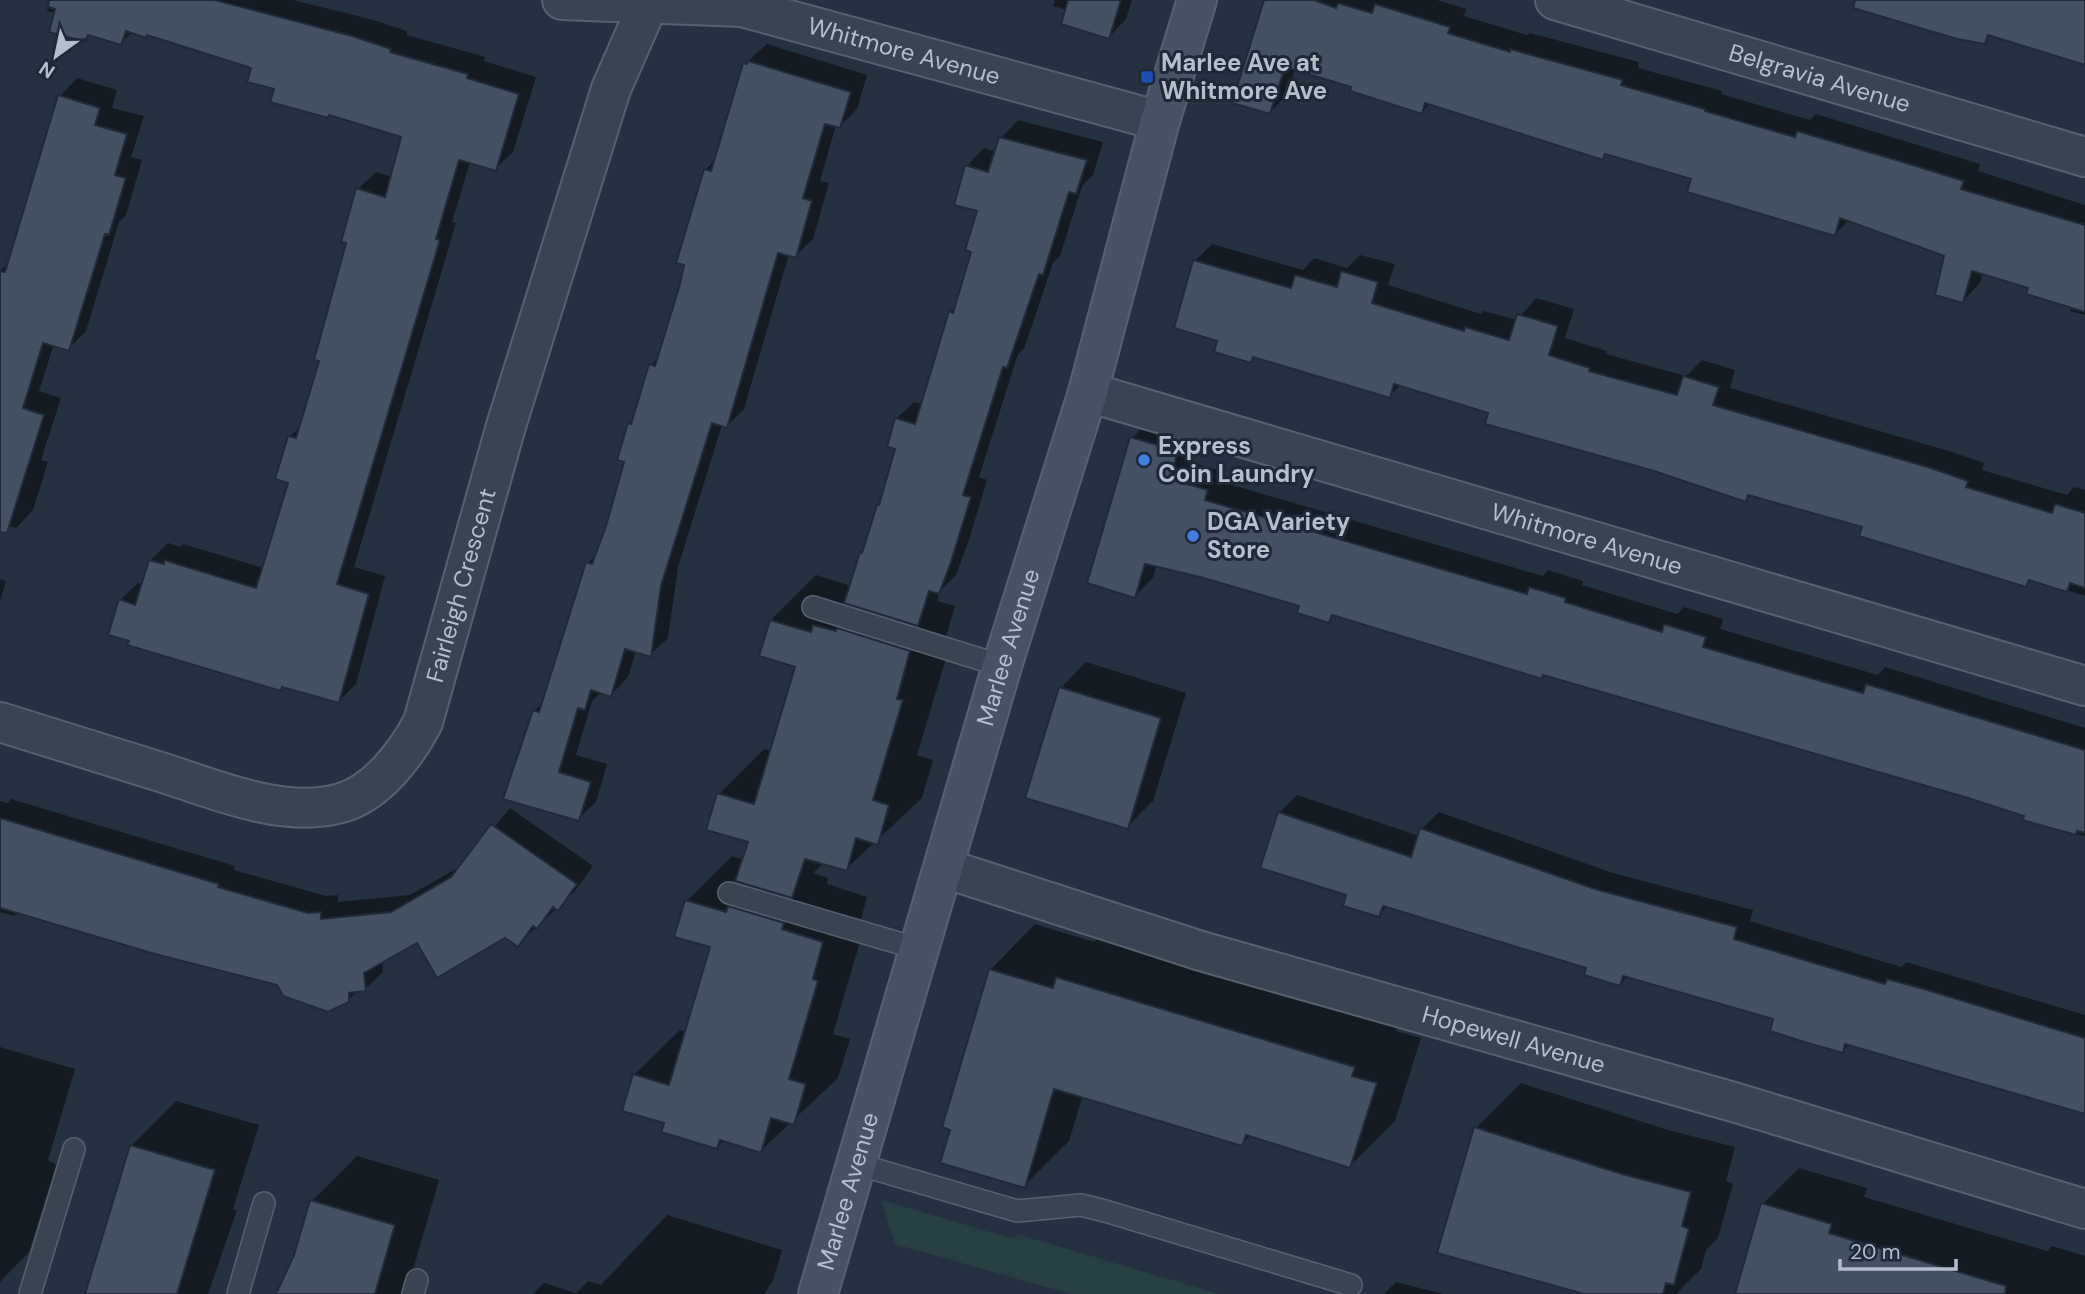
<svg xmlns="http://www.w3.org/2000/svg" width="2085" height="1294" viewBox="0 0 2085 1294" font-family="'DM Sans',sans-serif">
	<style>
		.green { fill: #273f42 }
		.shadow { fill: #0007 }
		.building { fill: #435163; stroke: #202a38; stroke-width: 2 }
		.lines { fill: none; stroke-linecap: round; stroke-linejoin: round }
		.lane-casing { stroke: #57616e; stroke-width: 24 }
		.street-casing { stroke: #57616e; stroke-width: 42 }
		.secondary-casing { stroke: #57616e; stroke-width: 42 }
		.lane { stroke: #394351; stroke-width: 21 }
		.street { stroke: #394351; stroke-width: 38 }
		.secondary { stroke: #475264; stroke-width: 38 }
		.transit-dot { fill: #1a4fb4; stroke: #1e2836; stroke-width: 2.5 }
		.shop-dot { fill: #3f7fe0; stroke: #1e2836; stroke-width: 2.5 }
		.labels { text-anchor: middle; stroke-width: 6; stroke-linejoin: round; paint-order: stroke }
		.street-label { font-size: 24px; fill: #b5becb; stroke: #1e2836 }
		.poi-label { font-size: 24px; font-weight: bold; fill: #b5becb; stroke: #1e2836; text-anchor: start }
	</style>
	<rect width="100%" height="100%" fill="#253141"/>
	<path class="green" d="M881,1200L1014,1239L1017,1234L1219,1294H1071L895,1244Z"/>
	<path class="shadow" d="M50,0H293L370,19L407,31V35L485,57L484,61L536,77L513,152L495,169L470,162L452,222L456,223L354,567L385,576L356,684L339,701L284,686L281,689L120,600L138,583L143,584L150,561L168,543L180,547L183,544L264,568L290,482V437L302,424L321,360L358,189L376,172L392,177L403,136L331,114L328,117L253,67L148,33L132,32L121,43L92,34L85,40L56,13L47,11Z
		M1055,0H1132L1126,19L1109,37L1067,10L1053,6Z
		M1266,0H1437L1466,9L1464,16L1527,35L1530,33L1639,62L1638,68L1722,91L1721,94L1810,120L1816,114L1980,164L1978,171L2085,205V315L2070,311L2072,306L2030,287L1983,273L1980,283L1963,301L1946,255L1849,220L1835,234L1693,177L1608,153L1603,158L1431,103L1421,112L1353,86L1295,69L1287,95L1270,112Z
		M767,44L867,75L857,109L840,126L836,125L820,181L829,183L813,239L795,256L789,254L744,409L727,426L722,425L678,567L668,638L650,655L636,651L628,677L611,695L601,692L592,701L576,755L607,764L596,802L578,819L505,797L534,711L545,701L588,563L597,553L607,526L626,461L619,459L651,365L660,355L686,264L705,170L716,159L745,64Z
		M77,78L117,90L112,108L144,116L131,157L142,160L126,215L119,222L86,331L68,349L54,344L39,391L61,398L41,460L48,462L33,510L16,528L0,523V271L10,261L60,96Z
		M1018,120L1103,142L1093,175L1082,186L1060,256L1053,263L1024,349L1018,354L979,477L987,480L968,543L956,575L940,591L937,601L955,606L941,654L947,655L917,755L933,760L922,798L846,869L824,863L813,873L828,878L827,884L867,897L857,933L862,935L833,1034L850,1039L838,1078L760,1151L724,1140L717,1147L666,1122L634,1075L680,1030L687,1032L712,946L687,901L732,856L744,860L750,841L719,794L764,749L772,751L797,666L771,620L816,575L851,586L882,502L897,448L896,419L914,402L923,404L950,312L957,305L973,251L980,210L967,166L984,148L996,152L1001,138Z
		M1212,244L1303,270L1314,258L1347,268L1360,255L1395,264L1388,285L1481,314L1484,311L1517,320L1536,298L1574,309L1565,338L1607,351L1606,354L1686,376L1702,360L1735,370L1730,388L1949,451L1984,463L1982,470L2067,495L2074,487L2085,490V596L2032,579L2026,585L1864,526L1752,494L1746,500L1401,384L1390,396L1256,356L1251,361L1219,340L1195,261Z
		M1150,420L1195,434L1187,461L1225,472L1222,482L1543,576L1548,570L1583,581L1582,585L1677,614L1684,607L1723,619L1720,629L1878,675L1885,667L2085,728V836L2024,819L2026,815L1968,797L1682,715L1642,701L1335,614L1329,621L1302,605L1156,565L1153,578L1135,596L1132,438Z
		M0,579L6,581L0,601Z
		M1086,662L1186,693L1153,801L1127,827L1061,688Z
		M1297,795L1419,836L1422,829L1439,812L1613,873L1753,910L1750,921L1901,967L1906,962L2085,1015V1112L1850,1044L1843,1051L1775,1018L1628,976L1620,984L1589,967L1388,905L1379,915L1348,893L1279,813Z
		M11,799L235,866L234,870L326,896L338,895V902L410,895L463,865L510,808L593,866L575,891L518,944L505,936L417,940L382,961L383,972L365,989L358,990L348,1000L18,911L14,916L0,912V801L7,803Z
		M1035,924L1094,942L1103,932L1399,1022L1396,1031L1421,1038L1395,1121L1350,1166L1251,1135L1242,1144L1083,1095L1069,1141L1024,1186L990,970Z
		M0,1047L75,1069L48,1160L56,1165L29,1252L0,1282Z
		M1521,1083L1668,1130L1735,1147L1726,1181L1733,1184L1718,1238L1706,1250L1701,1269L1676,1294H1585L1476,1128Z
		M176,1101L259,1125L233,1209L237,1210L208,1294H86L131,1146Z
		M357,1156L439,1180L406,1294H278L296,1255L312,1201Z
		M1799,1168L1867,1188L1864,1197L2047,1251L2052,1246L2085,1256V1294H1737L1763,1204Z
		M667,1215L782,1250L773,1281L764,1294H533L544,1283L576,1293L588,1281L601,1285Z
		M1396,1282L1443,1294H1384Z"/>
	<path class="building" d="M49,0H215L352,36L391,49L390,52L468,74L467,78L519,94L496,171L459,160L436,239L440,240L337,584L369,594L339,703L282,687L281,691L127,645L129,641L108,635L119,599L135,605L149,560L164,564V560L256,588L288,483L275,479L288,436L296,438L319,361L314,360L346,243L341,242L356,188L385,197L401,137L329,115L328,118L270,102L274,89L247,82L251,68L147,35L146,38L126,31L121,45L88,35L86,42L49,32L55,9L48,7Z
		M1068,0H1121L1109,39L1061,24Z
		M1264,0H1314L1336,8L1338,3L1372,13L1375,4L1450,27L1448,33L1510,52V49L1623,80L1621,85L1705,109V111L1795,137L1797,131L1903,162L1964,181L1961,189L2085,225V312L2026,294L2028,288L1972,271L1963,303L1935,295L1944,256L1840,218L1835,236L1687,192L1691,179L1605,154L1603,160L1425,103L1422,114L1350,91L1351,87L1285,67L1270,114L1232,103Z
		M1855,0H2085V65L1988,35L1985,44L1957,39L1853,8Z
		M748,61L851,92L840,128L825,124L803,198L812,201L796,258L778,253L727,428L712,423L661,586L651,657L625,649L611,697L591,690L585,710L578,708L559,772L591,782L579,821L503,799L533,710L539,712L586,562L592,564L606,526L624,462L617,460L628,423L631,424L649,364L655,366L680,284L684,265L676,263L704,169L711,171L743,63L747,64Z
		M58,95L100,108L95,125L127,134L115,175L126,178L109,235L105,234L69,351L43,343L23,408L44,415L7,533L0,532V271L5,272Z
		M999,137L1087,160L1076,194L1069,192L1043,275L1039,274L1007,368L1003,367L963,495L971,497L951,562L939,594L929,591L918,626L844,603L860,552L862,553L877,505H879L895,449L887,447L895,418L915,424L949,311L953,313L971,252L965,250L977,211L954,205L965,165L988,172Z
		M1193,260L1291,288L1295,275L1337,287L1341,271L1378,282L1372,303L1464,331L1465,327L1509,340L1517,314L1558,326L1549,355L1590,368L1589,371L1677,395L1683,376L1719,387L1713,405L1931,468L1968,481L1966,487L2052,513L2055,504L2085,513V588L2070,583L2067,592L2029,580L2026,587L1859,536L1862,527L1748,495L1746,502L1654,471L1485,424L1488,413L1394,384L1390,398L1253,357L1251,363L1214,352L1217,341L1174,328Z
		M1130,437L1178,451L1170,479L1208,490L1205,500L1527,594L1529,587L1566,598L1565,602L1662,632L1664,624L1706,637L1703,647L1800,675L1863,693L1866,684L2085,750V833L2077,831L2076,835L2022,820L2024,816L1968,798L1543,675L1542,679L1332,615L1329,623L1297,613L1299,606L1200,577L1145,564L1135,598L1087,583Z
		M770,620L811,632L813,625L836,631L837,628L910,651L897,699L903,700L873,800L889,805L878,845L856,838L847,871L805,859L792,898L735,881L748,842L706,830L717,793L754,804L795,667L759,656Z
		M1059,687L1161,718L1128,829L1025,798Z
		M1278,812L1411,857L1420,828L1595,889L1737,927L1734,939L1885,984L1887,979L1924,989L2085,1038V1114L1845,1044L1843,1053L1804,1042L1770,1031L1773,1019L1623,976L1620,986L1584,975L1586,968L1383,906L1379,917L1343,906L1346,895L1260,868Z
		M0,818L219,884L218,887L308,913L321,912V919L391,912L451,877L491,824L577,884L558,911L553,907L537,929L533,926L518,947L505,938L437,978L417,943L364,973L366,991L349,993V1002L328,1012L283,996L277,985L155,954L0,908Z
		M685,900L726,912L728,906L784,923L782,929L823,942L813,979L818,981L789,1079L806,1084L794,1125L771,1118L761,1153L720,1140L717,1149L661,1132L664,1123L622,1111L633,1074L669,1085L693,1004L710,947L674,937Z
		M989,969L1053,988L1056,977L1355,1067L1352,1076L1377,1083L1350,1168L1246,1135L1242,1146L1054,1089L1025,1188L940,1163L950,1130L942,1127Z
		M1474,1127L1622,1174L1691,1192L1682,1226L1689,1229L1674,1285L1666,1283L1663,1294H1584L1437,1253Z
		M130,1145L215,1170L177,1294H85Z
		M310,1200L395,1225L375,1294H276L294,1255Z
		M1761,1203L1832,1224L1829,1233L2006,1286L2005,1294H1735Z"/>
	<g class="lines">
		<g class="lane-casing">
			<path id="lane" d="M813,607L1002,666
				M729,893L919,949
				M857,1164L1017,1211L1081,1205L1105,1211L1351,1285
				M30,1294L74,1149
				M238,1294L264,1203
				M413,1294L417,1280"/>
		</g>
		<g class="street-casing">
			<g id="street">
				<path id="s1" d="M562,0L742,7L1160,121"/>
				<path id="s2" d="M1555,0L2085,157"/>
				<path id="s3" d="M1088,392L2085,686"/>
				<path id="s4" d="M0,722C51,738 102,754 154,770C211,787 280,820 341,803C377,793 407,753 423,722L506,426L611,89L650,0"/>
				<path id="s5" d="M944,868L1201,951L1737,1103L2085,1209"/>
			</g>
		</g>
		<g class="secondary-casing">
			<g id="secondary">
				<path id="s6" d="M818,1294L1002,666L1088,392L1160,121L1197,0"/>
			</g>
		</g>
		<use href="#lane" class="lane"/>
		<use href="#street" class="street"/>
		<use href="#secondary" class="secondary"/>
	</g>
	<rect class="transit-dot" x="1140" y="70" width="14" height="14" rx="3.5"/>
	<g class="shop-dot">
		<circle cx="1144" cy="460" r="7"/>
		<circle cx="1193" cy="536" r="7"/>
	</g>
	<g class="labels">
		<g class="street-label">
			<text dy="8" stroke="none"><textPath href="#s1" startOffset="348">Whitmore Avenue</textPath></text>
			<text dy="8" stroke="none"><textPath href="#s2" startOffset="276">Belgravia Avenue</textPath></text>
			<text dy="8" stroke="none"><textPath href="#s3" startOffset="520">Whitmore Avenue</textPath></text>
			<text dy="8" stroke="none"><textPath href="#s4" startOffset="614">Fairleigh Crescent</textPath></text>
			<text dy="8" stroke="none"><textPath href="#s6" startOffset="674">Marlee Avenue</textPath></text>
			<text dy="8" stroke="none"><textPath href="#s5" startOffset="595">Hopewell Avenue</textPath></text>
			<text dy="8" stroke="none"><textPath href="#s6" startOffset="107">Marlee Avenue</textPath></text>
		</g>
		<g class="poi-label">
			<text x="1161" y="71">Marlee Ave at<tspan x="1161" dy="28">Whitmore Ave</tspan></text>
			<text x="1158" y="454">Express<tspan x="1158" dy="28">Coin Laundry</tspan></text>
			<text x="1207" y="530">DGA Variety<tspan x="1207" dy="28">Store</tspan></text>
		</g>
	</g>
	<g transform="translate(56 56) rotate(213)" stroke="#1e2836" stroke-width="5" paint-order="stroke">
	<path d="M0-5L12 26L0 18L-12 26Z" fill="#b5becb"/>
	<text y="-10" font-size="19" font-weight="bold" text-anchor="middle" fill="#b5becb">N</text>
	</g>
	<path d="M1840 1259v10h116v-10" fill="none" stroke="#b5becb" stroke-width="3.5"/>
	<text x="1850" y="1259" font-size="21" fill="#b5becb" stroke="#1e2836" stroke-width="5" paint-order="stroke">20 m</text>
</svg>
